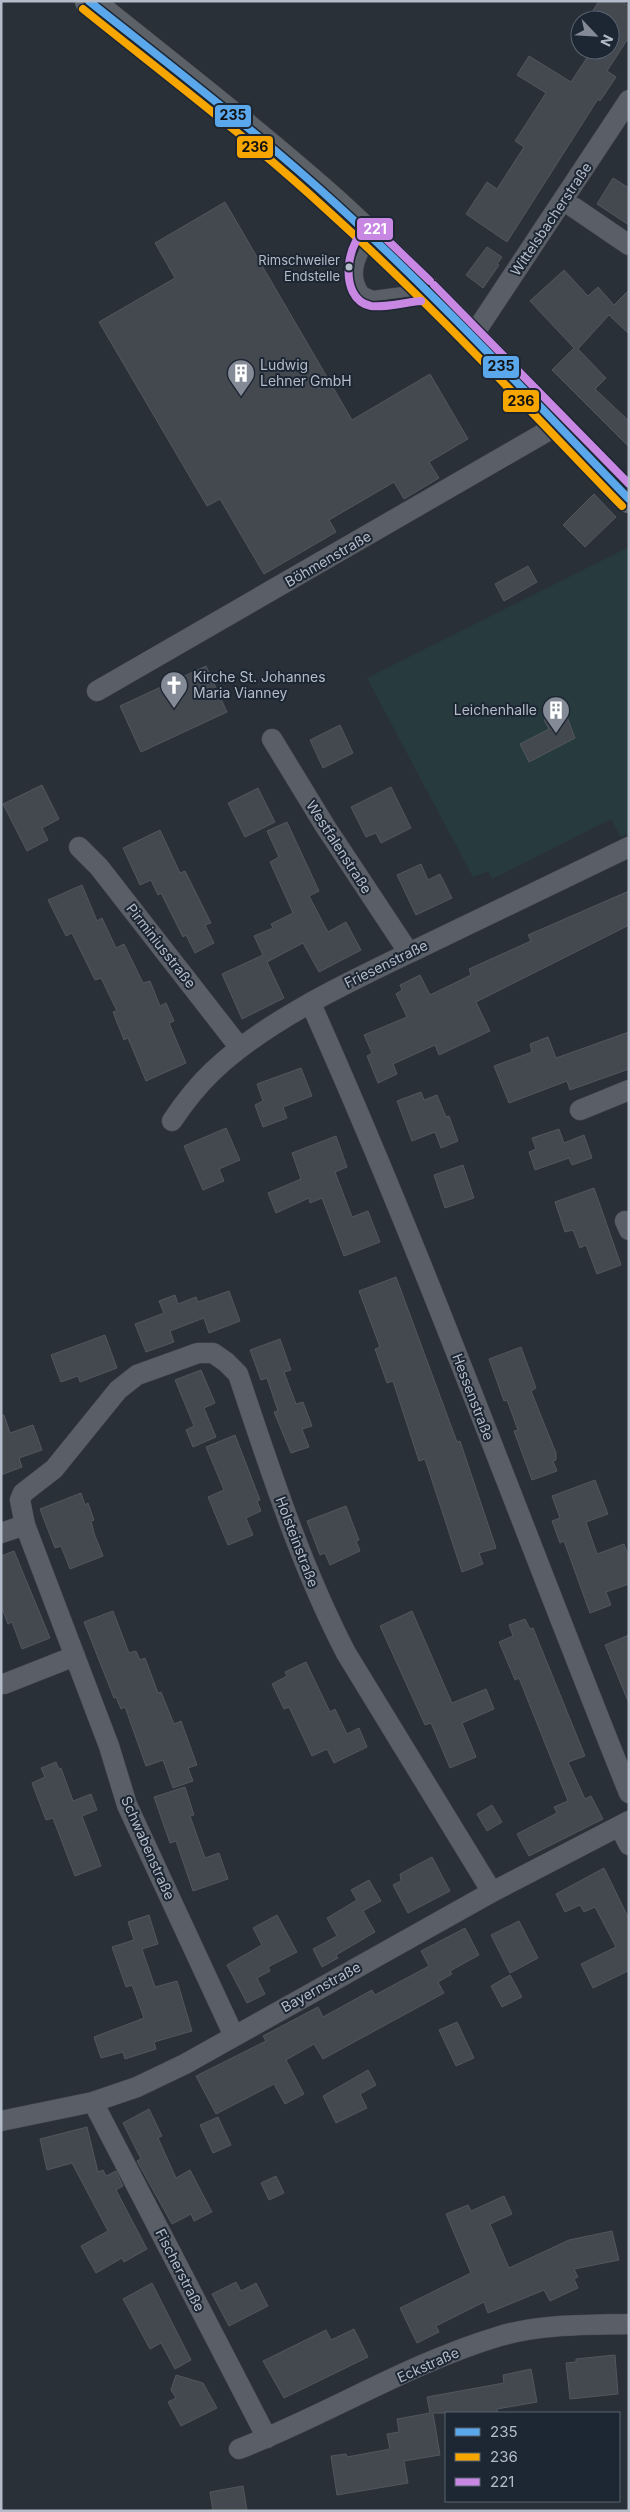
<svg xmlns="http://www.w3.org/2000/svg" width="630" height="2512" viewBox="0 0 630 2512" font-family="Inter,sans-serif">
	<style>
		.green { fill: #273a3e }
		.building { fill: #444950; stroke: #52575f }
		.lines { fill: none; stroke-linecap: round; stroke-linejoin: round }
		.lane-casing { stroke: #484c53; stroke-width: 11 }
		.street-casing { stroke: #484c53; stroke-width: 21 }
		.primary-casing { stroke: #484c55; stroke-width: 29 }
		.lane { stroke: #5a5e66; stroke-width: 10 }
		.street { stroke: #5a5e66; stroke-width: 20 }
		.primary { stroke: #5c6168; stroke-width: 28 }
		.bus-1-casing { stroke: #1d2633; stroke-width: 11 }
		.bus-2-casing { stroke: #1d2633; stroke-width: 11 }
		.bus-3-casing { stroke: #1d2633; stroke-width: 11 }
		.bus-1 { stroke: #5aa8eb; stroke-width: 8 }
		.bus-2 { stroke: #f7a600; stroke-width: 8 }
		.bus-3 { stroke: #c787e3; stroke-width: 8 }
		.bus-dot { fill: #b4bcc9; stroke: #1d2633; stroke-width: 2 }
		.labels { text-anchor: middle; stroke-width: 4; stroke-linejoin: round; paint-order: stroke }
		.bus-label { font-size: 13px; fill: #b4bcc9; stroke: #1d2633; text-anchor: end }
		.street-label { font-size: 14px; fill: #b4bcc9; stroke: #1d2633 }
		.poi-label { font-size: 14px; fill: #b4bcc9; stroke: #1d2633; text-anchor: start }
		.line-badge { stroke: #1d2633; stroke-width: 2 }
		.badge-label { font-size: 14px; text-anchor: middle; font-weight: bold; fill: #fff }
		.pale-badge-label { font-size: 14px; text-anchor: middle; font-weight: bold; fill: #111 }
	</style>
	<rect width="100%" height="100%" fill="#2a3038"/>
	<path class="green" d="M629,547V833L621,837L611,819L492,879L488,871L473,877L367,678Z"/>
	<path class="building" d="M599,1H621L629,6V37L607,71L616,77L600,101L598,99L507,242L466,214L487,182L497,189L524,147L515,141L546,93L517,75L529,56L571,82L592,50H610V20H587Z
		M613,178L629,188V225L597,204Z
		M225,202L352,420L430,374L468,439L429,462L439,478L404,499L394,482L329,520L336,532L264,574L220,499L207,506L99,322L175,278L155,243Z
		M487,247L502,257L497,264L499,265L483,288L466,275Z
		M564,270L588,296L598,287L614,305L629,290V334L609,315L578,349L606,378L595,389L629,421V447L552,370L574,348L530,301Z
		M594,494L616,517L585,547L563,525Z
		M528,566L537,582L504,601L495,584Z
		M206,666L227,712L141,752L120,706Z
		M564,709L575,738L529,762L520,744L549,729L544,720Z
		M340,725L353,753L323,768L310,740Z
		M42,785L59,819L42,828L48,840L27,851L3,804Z
		M391,787L411,828L381,843L376,833L366,837L351,807Z
		M258,788L275,822L245,837L228,803Z
		M287,822L319,891L309,896L328,932L346,922L361,950L319,972L303,943L267,962L284,998L242,1019L222,974L263,955L254,936L273,928L271,924L293,913L270,862L279,857L267,831Z
		M160,830L180,873L185,871L211,923L205,925L214,943L195,953L186,935L183,937L161,893L158,895L151,880L140,885L123,848Z
		M421,864L428,880L440,874L452,898L416,915L397,875Z
		M82,885L97,921L102,918L116,948L124,944L143,983L150,981L160,1006L166,1003L174,1021L169,1023L186,1063L146,1081L128,1038L124,1040L113,1012L117,1011L101,978L95,980L72,933L66,936L48,900Z
		M629,891V925L476,1002L490,1031L439,1055L435,1045L393,1064L397,1074L378,1083L367,1056L372,1053L364,1035L407,1017L396,994L402,990L400,985L420,975L430,995L471,975L469,969L531,941L528,935Z
		M629,1032V1069L570,1090L567,1081L509,1103L494,1066L532,1052L530,1044L548,1037L556,1058Z
		M301,1068L312,1096L283,1107L287,1118L263,1127L255,1105L263,1101L257,1084Z
		M421,1092L424,1100L437,1095L446,1117L449,1116L458,1141L441,1148L435,1132L412,1141L397,1101Z
		M226,1128L240,1160L219,1169L224,1181L203,1190L184,1146Z
		M559,1129L564,1143L584,1135L592,1158L572,1165L569,1158L535,1170L529,1152L536,1149L532,1138Z
		M336,1136L347,1167L335,1172L352,1217L368,1211L380,1242L344,1256L322,1198L310,1203L309,1198L276,1213L268,1193L301,1179L292,1153Z
		M463,1165L474,1198L445,1208L434,1175Z
		M594,1188L621,1265L597,1274L586,1245L580,1248L573,1230L565,1232L555,1202Z
		M396,1277L457,1442L460,1441L496,1548L479,1553L483,1564L462,1572L425,1459L419,1461L393,1381L387,1383L375,1349L380,1347L359,1291Z
		M229,1291L240,1321L209,1333L204,1318L170,1331L174,1342L146,1352L135,1324L164,1313L159,1301L175,1295L178,1304L196,1297L198,1302Z
		M105,1335L117,1368L80,1382L78,1376L61,1382L51,1355Z
		M280,1339L291,1370L284,1372L296,1404L303,1402L312,1426L302,1429L309,1447L291,1453L274,1412L278,1411L267,1378L261,1380L250,1350Z
		M521,1347L536,1388L531,1391L556,1453V1460L553,1461L557,1471L532,1480L514,1431L518,1430L507,1400L504,1401L489,1359Z
		M201,1370L215,1403L204,1408L216,1437L193,1447L186,1430L194,1426L175,1380Z
		M1,1415H4L10,1433L33,1425L42,1450L19,1458L22,1467L1,1475Z
		M235,1435L260,1500L257,1501L261,1511L246,1518L253,1535L228,1545L208,1497L224,1490L206,1447Z
		M595,1480L608,1514L586,1522L597,1554L624,1544L629,1557V1584L606,1592L611,1605L590,1613L564,1541L560,1543L552,1521L560,1518L552,1496Z
		M81,1493L85,1505L88,1503L94,1520L91,1521L94,1533L103,1556L70,1569L61,1546L55,1548L40,1509Z
		M346,1506L359,1540L356,1541L360,1551L330,1565L325,1553L320,1555L307,1521Z
		M14,1551L50,1638L22,1649L12,1622L8,1624L1,1606V1556Z
		M113,1611L129,1653L136,1651L140,1660L145,1658L158,1693L161,1692L174,1724L181,1721L197,1765L188,1768L193,1781L173,1788L163,1760L146,1766L125,1707L121,1709L116,1697L114,1698L84,1622Z
		M412,1611L452,1703L486,1689L494,1709L462,1723L476,1757L450,1768L431,1723L425,1725L380,1626Z
		M525,1619L530,1629L533,1628L585,1756L568,1762L585,1799L591,1796L603,1819L529,1856L517,1834L557,1813L554,1807L568,1801L519,1678L515,1680L499,1642L513,1636L509,1625Z
		M629,1635V1700L628,1701L605,1645Z
		M306,1662L330,1712L335,1709L347,1734L359,1728L367,1747L334,1763L327,1749L312,1756L289,1707L284,1709L272,1684L287,1676L285,1672Z
		M56,1762L59,1769L61,1768L73,1801L91,1794L97,1810L82,1816L101,1866L75,1876L53,1818L46,1820L32,1783L45,1777L41,1768Z
		M185,1787L194,1815L190,1816L205,1858L219,1853L228,1879L193,1891L176,1841L170,1843L154,1797Z
		M492,1805L502,1822L487,1831L477,1814Z
		M432,1857L450,1891L408,1913L393,1885L401,1881L400,1874Z
		M604,1868L629,1919V1973L628,1971L593,1988L581,1964L616,1947L595,1907L584,1912L580,1905L565,1912L556,1894Z
		M369,1880L381,1901L363,1911L375,1932L336,1955L338,1958L322,1967L313,1949L337,1936L327,1918L357,1900L351,1890Z
		M149,1915L158,1944L142,1949L155,1987L177,1981L192,2031L154,2042L156,2049L125,2059L123,2052L101,2058L94,2037L144,2018L132,1985L126,1987L112,1947L134,1940L128,1922Z
		M277,1915L297,1952L268,1967L270,1971L257,1978L265,1994L247,2003L227,1965L262,1945L253,1928Z
		M519,1921L538,1958L510,1973L491,1935Z
		M465,1928L479,1955L450,1971L452,1974L438,1982L444,1993L323,2059L314,2044L286,2060L304,2094L285,2104L274,2084L216,2114L196,2076L266,2041L263,2036L318,2007L323,2017L372,1990L375,1995L429,1966L421,1951Z
		M510,1975L522,1997L502,2007L491,1986Z
		M457,2022L474,2058L456,2066L439,2030Z
		M368,2070L376,2085L360,2094L367,2108L336,2123L323,2096Z
		M149,2109L162,2136L158,2138L176,2178L190,2170L212,2212L194,2221L191,2214L172,2224L137,2161L141,2159L123,2123Z
		M218,2117L231,2145L213,2153L200,2125Z
		M87,2127L98,2172L103,2170L106,2176L116,2171L123,2186L116,2190L147,2249L124,2262L122,2258L96,2273L81,2246L108,2231L72,2163L47,2170L40,2139Z
		M276,2176L284,2193L269,2200L261,2183Z
		M504,2196L512,2214L490,2224L509,2268L569,2240L612,2231L619,2260L574,2269L578,2277L574,2279L578,2288L550,2301L544,2290L488,2313L484,2302L436,2326L439,2332L417,2343L400,2308L471,2273L446,2214L468,2205L471,2211Z
		M236,2282L241,2291L256,2283L268,2306L229,2326L212,2294Z
		M152,2283L191,2360L175,2369L161,2343L150,2349L123,2299Z
		M354,2329L368,2357L284,2398L263,2361L326,2330L331,2340Z
		M615,2355L618,2394L570,2399L566,2363L576,2362V2359Z
		M531,2369L537,2402L497,2409L498,2413H433L440,2455L404,2461L408,2483L337,2495L331,2456L346,2454L347,2457L390,2449L387,2434L399,2432L397,2419L430,2413L427,2397L504,2383L503,2375Z
		M176,2375L203,2383L217,2408L181,2426L168,2402L176,2398L171,2390Z
		M243,2486L247,2511H213L210,2492Z"/>
	<g class="lines">
		<g class="lane-casing">
			<path id="lane" d="M371,238C361,256 351,274 364,292L373,296L419,290"/>
		</g>
		<g class="street-casing">
			<path id="street" d="M563,200L629,245
				M472,337L629,100
				M97,691L558,425
				M272,739L325,826L409,953
				M79,847L99,867L240,1048
				M311,1004C427,1263 523,1530 629,1793
				M580,1110L629,1090
				M172,1121C184,1103 197,1086 213,1071C271,1016 362,976 434,941C499,909 564,878 629,847
				M625,1221L629,1230
				M1,1533L25,1525
				M4,1684L75,1656
				M620,1827L629,1845
				M234,2036L127,1805L109,1746L25,1525L20,1500L23,1493L54,1469L118,1390L137,1375L198,1353H213L226,1362L238,1374C270,1469 300,1564 346,1653L492,1892
				M93,2102L267,2438
				M1,2121L93,2102L137,2087L185,2064L492,1892L629,1821
				M239,2449C327,2415 409,2363 500,2336C541,2324 587,2325 629,2324"/>
		</g>
		<g class="primary-casing">
			<path id="primary" d="M89,1C171,67 255,132 334,202C437,296 532,399 629,499"/>
		</g>
		<use href="#lane" class="lane"/>
		<use href="#street" class="street"/>
		<use href="#primary" class="primary"/>
		<g class="bus-1-casing">
			<path id="bus-1" d="M89,1C172,67 257,132 335,203C438,297 532,399 629,499"/>
		</g>
		<g class="bus-2-casing">
			<path id="bus-2" d="M83,9C165,75 250,139 328,211C431,304 525,406 622,506"/>
		</g>
		<g class="bus-3-casing">
			<path id="bus-3" d="M434,285L629,484
				M421,301C406,302 386,308 371,306C336,299 347,235 370,228L377,230L430,281"/>
		</g>
		<use href="#bus-1" class="bus-1"/>
		<use href="#bus-2" class="bus-2"/>
		<use href="#bus-3" class="bus-3"/>
	</g>
	<defs>
		<g id="building-pin" transform="scale(1.4375)"><path d="M0 17L-7.5 6A9.5 9.5 0 1 1 7.5 6Z" fill="#848b96" stroke="#1d2633"/><path d="M-4-6H4V6H1V3H-1V6H-4ZM-2.5-4.3h1.7v1.8h-1.7ZM.8-4.3h1.7v1.8H.8ZM-2.5-1h1.7V.8h-1.7ZM.8-1h1.7V.8H.8Z" fill="#fff"/></g>
		<g id="church-pin" transform="scale(1.4375)"><path d="M0 17L-7.5 6A9.5 9.5 0 1 1 7.5 6Z" fill="#848b96" stroke="#1d2633"/><path d="M-1.2-6h2.4v3.5h3.3v2.4h-3.3V6h-2.4V-.1h-3.3v-2.4h3.3Z" fill="#fff"/></g>
	</defs>
	<g fill-rule="evenodd">
		<use href="#building-pin" x="241" y="373"/>
		<use href="#church-pin" x="174" y="685"/>
		<use href="#building-pin" x="556" y="710"/>
	</g>
	<circle class="bus-dot" cx="349" cy="267" r="4.5"/>
	<g class="labels">
		<g class="bus-label">
			<text x="340" y="265">Rimschweiler<tspan x="340" dy="16">Endstelle</tspan></text>
		</g>
		<g class="street-label">
			<text transform="translate(551 219) rotate(-56)" y="5">Wittelsbacherstraße</text>
			<text transform="translate(328 559) rotate(-30)" y="5">Böhmenstraße</text>
			<text transform="translate(339 847) rotate(57)" y="5">Westfalenstraße</text>
			<text transform="translate(161 946) rotate(52)" y="5">Pirminiusstraße</text>
			<text transform="translate(386 964) rotate(-26)" y="5">Friesenstraße</text>
			<text transform="translate(473 1397) rotate(69)" y="5">Hessenstraße</text>
			<text transform="translate(297 1542) rotate(69)" y="5">Holsteinstraße</text>
			<text transform="translate(148 1848) rotate(66)" y="5">Schwabenstraße</text>
			<text transform="translate(321 1987) rotate(-29)" y="5">Bayernstraße</text>
			<text transform="translate(180 2270) rotate(63)" y="5">Fischerstraße</text>
			<text transform="translate(428 2365) rotate(-24)" y="5">Eckstraße</text>
		</g>
		<g class="poi-label">
			<text x="260" y="370">Ludwig<tspan x="260" dy="16">Lehner GmbH</tspan></text>
			<text x="193" y="682">Kirche St. Johannes<tspan x="193" dy="16">Maria Vianney</tspan></text>
			<text x="537" y="715" text-anchor="end">Leichenhalle</text>
		</g>
	</g>
	<g class="line-badge">
		<rect x="214" y="104" width="38" height="24" rx="5" fill="#5aa8eb"/>
		<rect x="236" y="135" width="38" height="24" rx="5" fill="#f7a600"/>
		<rect x="356" y="217" width="38" height="24" rx="5" fill="#c787e3"/>
		<rect x="482" y="355" width="38" height="24" rx="5" fill="#5aa8eb"/>
		<rect x="502" y="389" width="38" height="24" rx="5" fill="#f7a600"/>
	</g>
	<g class="badge-label">
		<text x="375" y="234">221</text>
	</g>
	<g class="pale-badge-label">
		<text x="233" y="120">235</text>
		<text x="255" y="152">236</text>
		<text x="501" y="371">235</text>
		<text x="521" y="406">236</text>
	</g>
	<rect width="630" height="2512" fill="none" stroke="#b4bcc9" stroke-width="5"/>
	<rect x="445" y="2412" width="175" height="90" fill="#1d2633" stroke="#59626f"/>
	<rect x="455" y="2428" width="25" height="8" fill="#5aa8eb" stroke="#59626f"/>
	<text x="490" y="2437" font-size="15" fill="#b4bcc9">235</text>
	<rect x="455" y="2453" width="25" height="8" fill="#f7a600" stroke="#59626f"/>
	<text x="490" y="2462" font-size="15" fill="#b4bcc9">236</text>
	<rect x="455" y="2478" width="25" height="8" fill="#c787e3" stroke="#59626f"/>
	<text x="490" y="2487" font-size="15" fill="#b4bcc9">221</text>
	<g transform="translate(595 35) rotate(115)"><circle r="24" fill="#1d2633" stroke="#59626f"/>
	<path d="M0-4L9 19L0 12L-9 19Z" fill="#848b96"/>
	<text y="-8" font-size="14" font-weight="bold" text-anchor="middle" fill="#b4bcc9">N</text>
	</g>
</svg>
